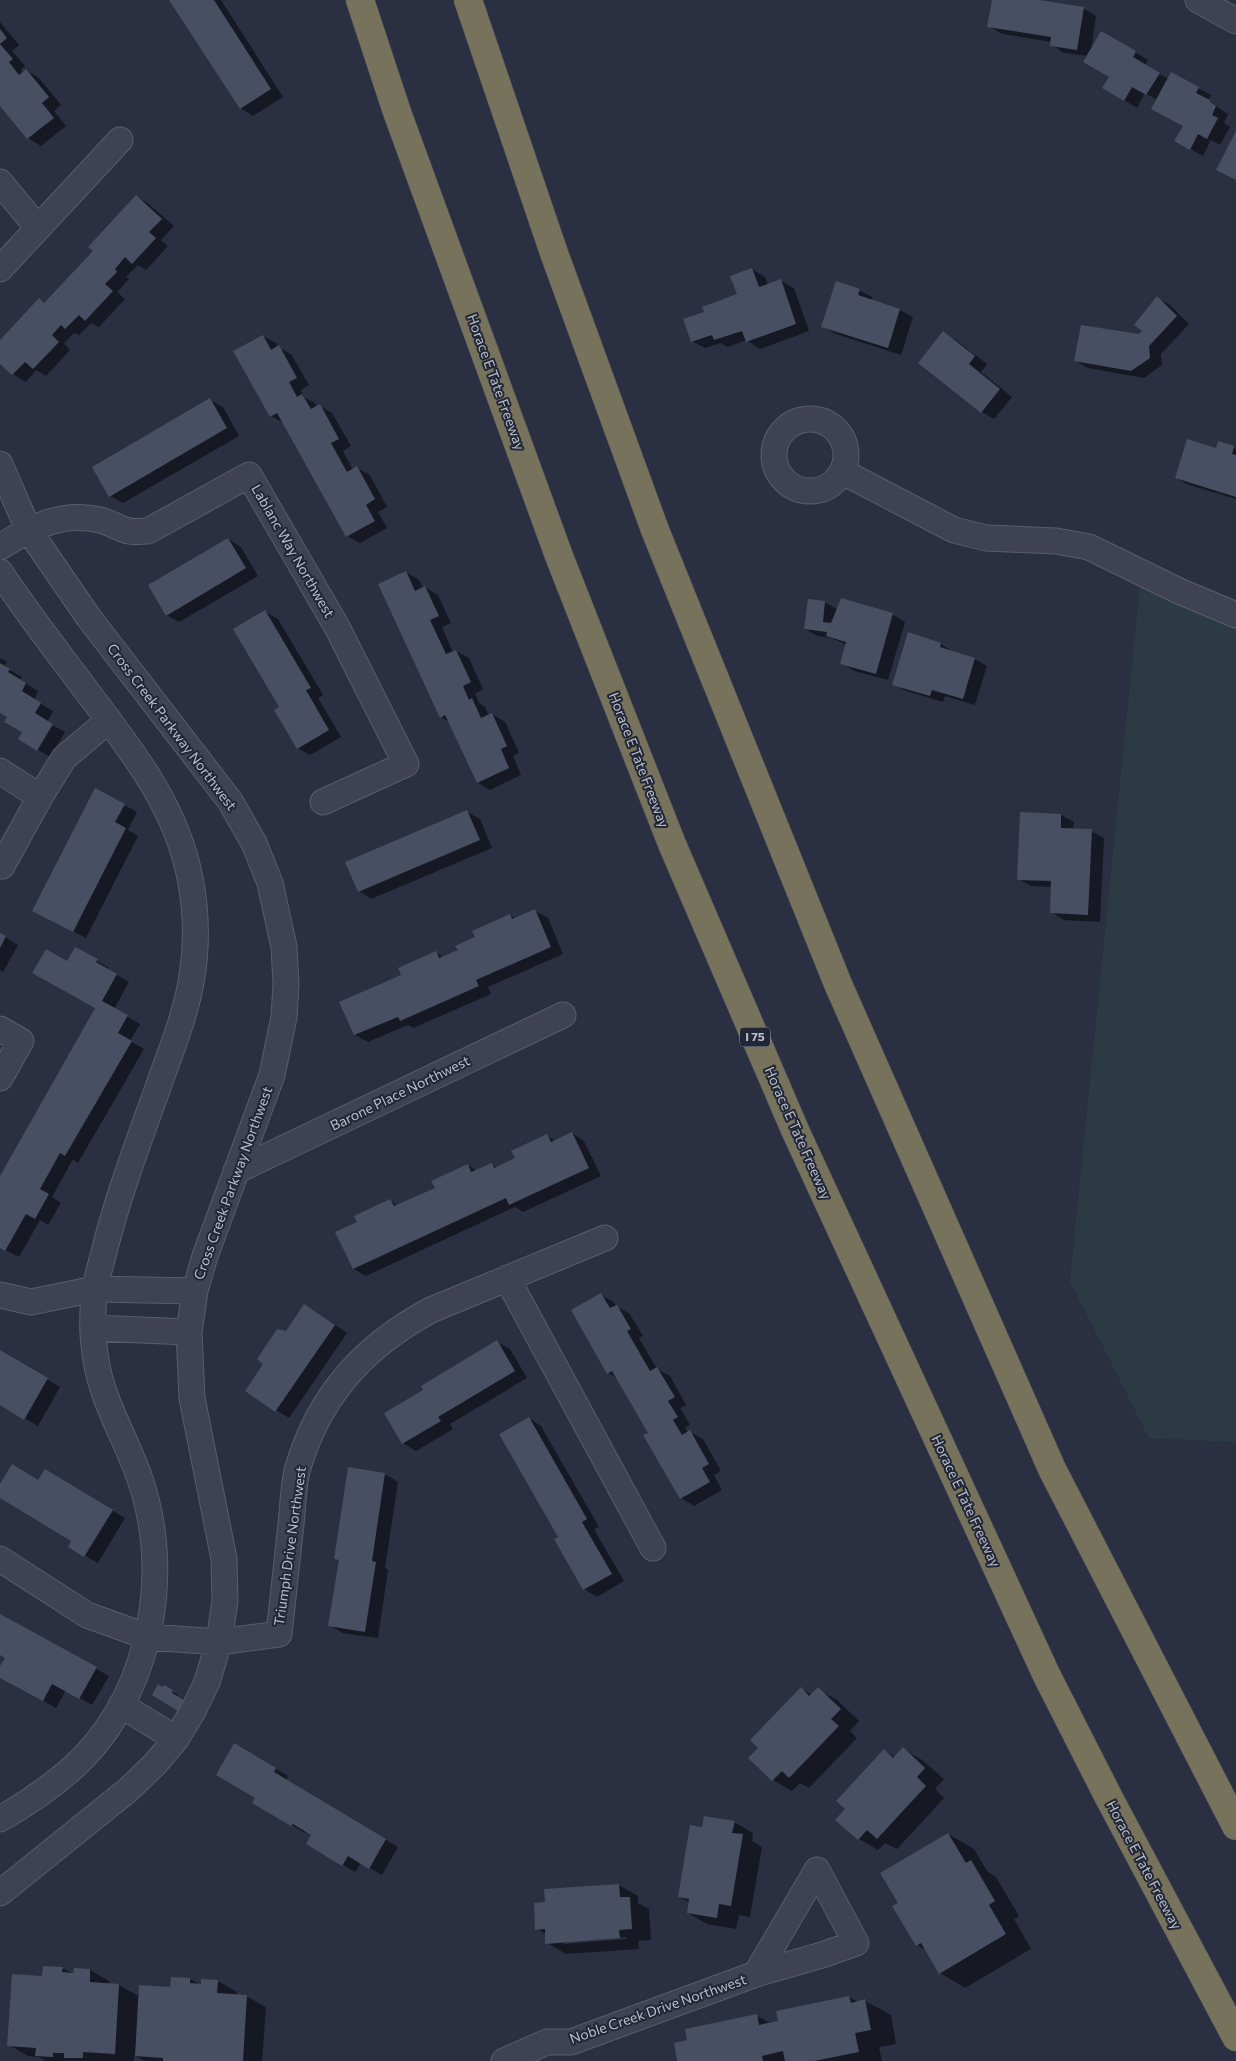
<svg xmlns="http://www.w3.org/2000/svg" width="1236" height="2061" viewBox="0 0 1236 2061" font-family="Commissioner,sans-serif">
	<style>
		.green { fill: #2c3b43 }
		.shadow { fill: #0007; fill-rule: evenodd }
		.building { fill: #494f63 }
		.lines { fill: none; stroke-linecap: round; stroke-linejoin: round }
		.street-casing { stroke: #595d6c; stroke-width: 27 }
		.highway-casing { stroke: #454a59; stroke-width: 29 }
		.street { stroke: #3e4252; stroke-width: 25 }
		.highway { stroke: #77725b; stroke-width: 28 }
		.labels { text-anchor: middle; stroke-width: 4; stroke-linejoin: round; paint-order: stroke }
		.shield { fill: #222737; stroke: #8d919f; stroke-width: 1 }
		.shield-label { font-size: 12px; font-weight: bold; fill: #bbbecb }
		.street-label { font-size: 14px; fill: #bbbecb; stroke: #222737 }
	</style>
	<rect width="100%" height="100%" fill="#2a2f42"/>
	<path class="green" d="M1141,575L1236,604V1442L1149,1438L1070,1281Z"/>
	<path class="shadow" d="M171,0H221L283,97L253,116L240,108Z
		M993,0H1031L1084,9L1096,16L1091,51L1102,32L1148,60L1145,65L1168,79L1171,74L1211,95L1208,101L1228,114L1224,123L1230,127L1220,145L1211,140L1203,156L1176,141L1184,126L1157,100L1145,93L1137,108L1104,88L1111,77L1088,56L1064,53L1052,45V42L1002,34L989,26Z
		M0,22L19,45L12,51L25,66L21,69L23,73L26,70L39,78L61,105L54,111L66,126L41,146L28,138L0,103Z
		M137,197L149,204L174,226L161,240L168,246L146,270L138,265L126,277L129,279L117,292L125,299L99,327L91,323L79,335L74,333L64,343L70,350L46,376L36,370L26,382L13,374L0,362V342L40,300L45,303L94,251Z
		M752,269L765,277L768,285L781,281L794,288L809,331L760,349L746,340L728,347L721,343L705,348L692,341L706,313L738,295Z
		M859,290L872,297L871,301L900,310L913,317L901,355L836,334L823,327Z
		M1157,298L1170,305L1189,324L1161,354L1162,365L1144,378L1088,368L1076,361L1139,335L1144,331Z
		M943,332L956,340L987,364L981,372L1012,397L994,419L982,412Z
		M263,336L276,343L278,347L291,354L309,385L301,390L304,397L315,403L317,407L320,406L332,413L351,446L343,451L353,470L357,468L370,475L387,507L378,512L387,528L360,543L347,536L284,423L271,416Z
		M210,400L223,407L239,436L123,503L110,496Z
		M1234,448L1236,449V499L1189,485L1176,478L1217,450Z
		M228,539L241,547L258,576L179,622L166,615Z
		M406,572L419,580L423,588L425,587L438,595L451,623L442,627L453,652L456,651L469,658L483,689L475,694L479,703L485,707L489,716L492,714L505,722L519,753L513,756L521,775L490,790L477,782L449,722L441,717Z
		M809,600L825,602L838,610L892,614L905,622L888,680L854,671L842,663L847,645L831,638L818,636L805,629Z
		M265,612L278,619L323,695L318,698L341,737L310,755L297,748L280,707Z
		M909,634L941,644L953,652L975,659L987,666L975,705L945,696L943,702L906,691L893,684Z
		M0,658L7,662L4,667L22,677L20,680L38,691L34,700L53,711L47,722L65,732L50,757L19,739L23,732L8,717L0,712Z
		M124,805L137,812L128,830L138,836L86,938L46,917Z
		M467,812L480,819L492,848L371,899L359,891Z
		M1061,815L1074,822L1073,830L1091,831L1104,838L1100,922L1064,920L1051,912L1052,887L1031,886L1018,879Z
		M535,911L548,918L563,954L488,987L491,994L413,1028L408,1025L368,1042L355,1035L403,976L436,953L444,957L459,951L510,915L516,919Z
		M0,934L18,945L3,972L0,970Z
		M75,948L109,968L108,970L129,982L114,1009L140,1024L130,1041L144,1049L78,1163L73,1159L52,1197L61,1203L48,1225L40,1220L19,1257L0,1247V1179L97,1008L68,962Z
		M572,1133L584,1141L601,1176L523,1212L515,1207L366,1276L354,1269L359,1223L390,1201L399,1206L436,1188L468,1165L477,1171L492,1164L497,1168L516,1159L547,1136L556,1141Z
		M601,1295L614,1302L616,1307L629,1313L643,1336L639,1338L657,1369L670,1376L686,1405L680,1408L690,1425L685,1427L688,1433L690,1432L703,1439L721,1471L714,1475L722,1490L694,1506L681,1498L650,1433L619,1379L608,1373Z
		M317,1313L347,1333L289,1418L246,1391L286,1332Z
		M497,1342L510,1349L527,1378L450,1424L453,1429L416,1451L403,1443L425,1390Z
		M0,1351L60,1387L38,1426L0,1404Z
		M529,1418L541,1426L599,1527L594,1529L624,1581L597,1597L584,1589L556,1539L559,1537Z
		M349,1469L385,1474L398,1482L385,1568L388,1570L378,1638L342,1633L330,1625L340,1561L335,1558Z
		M45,1470L125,1518L98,1563L70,1547L73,1541L0,1497V1486L39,1481Z
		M0,1615L109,1676L92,1705L66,1690L56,1708L0,1676V1669L6,1657L0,1654Z
		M164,1687L178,1695L177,1697L190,1705L185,1713L153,1695Z
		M801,1689L812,1695L818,1689L837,1700L859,1721L850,1731L857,1738L809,1788L800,1783L792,1791L773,1780L750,1758L760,1748Z
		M235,1745L288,1776L286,1781L398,1847L382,1875L361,1863L355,1872L308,1844L313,1835L306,1831L305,1833L254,1803L257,1798Z
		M903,1749L922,1760L944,1779L935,1789L944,1798L897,1849L885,1843L878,1850L859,1839L837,1820L847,1809L884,1751L895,1757Z
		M734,1822L753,1833L752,1841L762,1847L750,1917L739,1915L736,1929L707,1924L688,1913L690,1903L679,1897L703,1828Z
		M948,1834L974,1849L987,1871L996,1877L1019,1916L1014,1919L1031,1949L965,1988L940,1973L927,1951L917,1945L900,1903Z
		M619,1885L638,1896V1903L649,1909L651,1940L638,1941L639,1949L566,1954L547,1943L546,1934L537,1929ZM626,1937V1939L564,1944V1941Z
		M62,1968L74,1974L75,1969L90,1970L109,1981V1985H119L140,1997L171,1989L172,1978L190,1979L200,1985L218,1981L237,1992V1996H246L266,2007L262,2061H145L134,2055V2061H46L39,2057L28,2056L9,2045L43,1978Z
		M849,1997L858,2002L865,2001L891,2015L896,2044L879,2047L882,2061H678L756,2015L771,2024Z"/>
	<path class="building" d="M169,0H214L271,89L240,109Z
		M992,0H1039L1084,7L1077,50L1050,46L1051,37L987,27Z
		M0,29L7,38L0,44L13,59L9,62L19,75L26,69L49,97L42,103L54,118L27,139L0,106Z
		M1101,31L1136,51L1133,57L1160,73L1146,95L1132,87L1124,101L1102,88L1109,77L1083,62Z
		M1171,72L1199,87L1196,93L1210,100V102L1216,106L1212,115L1218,118L1207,139L1198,134L1190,150L1174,141L1183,126L1151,109Z
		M1236,131V180L1216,170Z
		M136,195L162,219L149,232L156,238L132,264L125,257L115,269L117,272L105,284L113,291L85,321L79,315L65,329L61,325L52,335L59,342L33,369L25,362L12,375L0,364V340L39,298L44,303L93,251L88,247Z
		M752,268L759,287L781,279L796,324L746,342L742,331L714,340L712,335L691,342L683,319L704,312L702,307L737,294L730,276Z
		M836,281L860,289L858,295L900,309L888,348L821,327Z
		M1157,296L1177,316L1149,346L1150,358L1131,371L1074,361L1081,325L1139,334L1142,331L1134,325Z
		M943,331L975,356L969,364L1000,389L981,413L918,363Z
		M263,335L271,350L279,345L297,378L289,382L297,397L302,394L311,409L320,404L339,439L331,443L347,472L357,466L375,499L366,505L375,521L346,537L277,413L270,417L233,351Z
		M210,398L227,428L109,497L92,467Z
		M1187,439L1216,448L1218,441L1234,446L1232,454L1236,455V497L1175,478Z
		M228,538L246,568L166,616L148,585Z
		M406,571L415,591L425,586L439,616L430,620L446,654L456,650L471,682L463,686L469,700L472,698L481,718L492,713L507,746L501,749L509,768L477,783L445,715L440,718L378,584Z
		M841,598L893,613L876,674L840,664L846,642L826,636L827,632L804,629L808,599L825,601L823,622L831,623Z
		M265,610L311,688L306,690L329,730L297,749L274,710L279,707L233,629Z
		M908,632L941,643L940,647L975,658L963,699L932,690L930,696L892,685Z
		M0,663L10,669L8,672L26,683L22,691L41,703L35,713L53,724L37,751L18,739L22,732L4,722L7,717L0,713Z
		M95,788L125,804L115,822L126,828L73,932L32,911Z
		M467,810L480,840L358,892L345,862Z
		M1020,812L1061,814V828L1092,829L1088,915L1050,913L1051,881L1017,880Z
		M535,909L551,947L476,980L479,986L400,1021L398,1017L354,1035L339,1002L401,975L398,968L436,951L439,958L458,950L455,946L475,937L472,931L510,914L512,919Z
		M0,933L6,936L0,948Z
		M75,947L98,959L96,962L117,974L102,1001L128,1015L118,1033L132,1041L65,1156L60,1153L40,1189L49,1194L35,1219L26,1214L5,1251L0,1248V1176L95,1008L32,973L46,949L67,961Z
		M572,1132L589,1168L509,1205L506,1198L353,1269L335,1232L357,1222L354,1216L390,1199L394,1206L435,1188L431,1181L468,1164L471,1172L492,1163L494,1168L515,1158L511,1151L547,1134L551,1142Z
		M601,1293L610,1308L617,1305L631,1329L627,1331L650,1371L657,1367L675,1397L668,1401L678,1417L673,1420L682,1435L690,1430L709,1464L702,1468L710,1482L680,1499L643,1435L648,1433L612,1371L607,1374L571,1310Z
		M304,1304L335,1325L275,1412L245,1391L263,1364L257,1359L277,1329L286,1331Z
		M497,1340L515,1371L438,1417L441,1421L402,1444L384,1413L423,1390L421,1386Z
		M0,1350L48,1378L24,1420L0,1405Z
		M529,1417L587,1519L582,1522L612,1574L583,1590L554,1539L558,1537L499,1434Z
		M12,1464L38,1480L45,1469L113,1510L84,1557L68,1547L71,1541L0,1498V1484Z
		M348,1467L385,1473L372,1561L376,1562L365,1632L328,1626L339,1560L334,1559Z
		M0,1614L97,1667L79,1699L52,1684L43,1701L0,1678V1666L5,1658L0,1655Z
		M158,1684L162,1687L164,1685L173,1690L172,1693L184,1700L178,1711L152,1695Z
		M801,1687L809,1696L818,1687L841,1709L831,1719L839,1726L789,1778L782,1771L772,1781L748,1758L758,1748L750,1740Z
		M234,1743L276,1768L274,1772L386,1839L369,1869L348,1856L342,1866L306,1844L311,1835L293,1824L291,1826L252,1803L255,1798L216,1775Z
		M903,1747L925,1768L917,1777L926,1786L877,1839L867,1830L858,1840L835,1820L845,1809L836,1801L884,1749L893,1758Z
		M704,1816L735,1821L732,1833L743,1834L731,1906L719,1904L717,1918L687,1913L689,1899L678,1897L690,1825L702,1827Z
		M948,1833L966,1863L971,1860L995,1901L989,1905L1006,1934L939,1974L921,1943L916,1946L892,1906L898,1903L880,1873Z
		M619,1884L620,1897H630L632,1929L619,1930L620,1938L545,1944V1929L535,1930L534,1903L545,1902L544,1889Z
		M43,1966L63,1967L62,1972L73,1973L74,1968L90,1969V1982L119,1984L115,2054L83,2052V2058H64V2053H53V2057L35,2056L36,2048L7,2046L12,1974L42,1976Z
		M171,1977L190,1978V1983L201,1984V1979L218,1980L217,1993L247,1995L243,2061H163V2058L135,2056L139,1985L170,1987Z
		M849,1996L851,2003L865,1999L871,2030L855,2033L859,2052L814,2061H785L783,2051L762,2056L763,2061H677L674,2043L687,2040L685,2029L757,2014L759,2025L778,2021L776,2011Z"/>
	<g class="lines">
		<g class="street-casing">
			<path id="street" d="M1198,0L1236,21
				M0,182L38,228
				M0,269L120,140
				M774 455a36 36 0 1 1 72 0a36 36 0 1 1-72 0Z
				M0,464L28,529L89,618L230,801L254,843L270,883L284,947L286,984L284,1017L272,1075L205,1256L195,1291L189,1332L192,1398L224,1559L225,1601L219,1642L207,1682L193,1711L176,1739L155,1764L128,1790L0,1893
				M843,472L954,530L986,538L1056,541L1089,547L1179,591L1236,615
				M0,547C32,527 62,511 100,520C110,522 119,529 129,531C134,532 142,531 148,531L249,475L337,627L406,764L323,802
				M0,572C30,617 63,659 95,702C136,756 177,810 190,878C196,909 197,945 192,976C187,1010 174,1043 162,1076C142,1133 120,1189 105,1248C102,1261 97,1275 95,1289C90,1322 93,1360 104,1392C114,1421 129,1448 139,1476C172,1570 153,1684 84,1757C59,1782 30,1802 0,1819
				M0,771L40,797L2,866L0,864
				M40,797L64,758L109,720
				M0,1029L21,1041L0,1078
				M236,1171L563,1015
				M507,1278L653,1548
				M0,1295L31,1302L95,1289L195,1291
				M93,1328L189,1332
				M0,1559L87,1615L148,1637L219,1642L279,1634C283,1598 287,1561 291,1524C293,1507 293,1488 297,1471C318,1396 364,1346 431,1310L605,1238
				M121,1705L176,1739
				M756,1974L817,1870
				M504,2061L547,2042H571L756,1974L822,1955L856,1943L817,1870"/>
		</g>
		<g class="highway-casing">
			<path id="highway" d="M360,0L397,112L559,556L672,844L795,1130L1047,1676L1107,1794L1236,2037
				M468,0L554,253L655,530L838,984L1052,1469L1236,1826"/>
		</g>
		<use href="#street" class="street"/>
		<use href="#highway" class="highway"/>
	</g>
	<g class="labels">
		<rect class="shield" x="740" y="1027.5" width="30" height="19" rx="4"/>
		<g class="shield-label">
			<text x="755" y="1041">I 75</text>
		</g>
		<g class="street-label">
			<text transform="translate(496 382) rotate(70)" y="5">Horace E Tate Freeway</text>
			<text transform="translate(293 551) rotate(60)" y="5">Lablanc Way Northwest</text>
			<text transform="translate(172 727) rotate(53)" y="5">Cross Creek Parkway Northwest</text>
			<text transform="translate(639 760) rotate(69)" y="5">Horace E Tate Freeway</text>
			<text transform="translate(400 1093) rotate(-26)" y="5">Barone Place Northwest</text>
			<text transform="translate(798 1133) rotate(66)" y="5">Horace E Tate Freeway</text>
			<text transform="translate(233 1183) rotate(-70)" y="5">Cross Creek Parkway Northwest</text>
			<text transform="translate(966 1501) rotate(65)" y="5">Horace E Tate Freeway</text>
			<text transform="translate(290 1546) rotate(-82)" y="5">Triumph Drive Northwest</text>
			<text transform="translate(1144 1865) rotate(62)" y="5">Horace E Tate Freeway</text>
			<text transform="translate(658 2009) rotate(-19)" y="5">Noble Creek Drive Northwest</text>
		</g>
	</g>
</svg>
